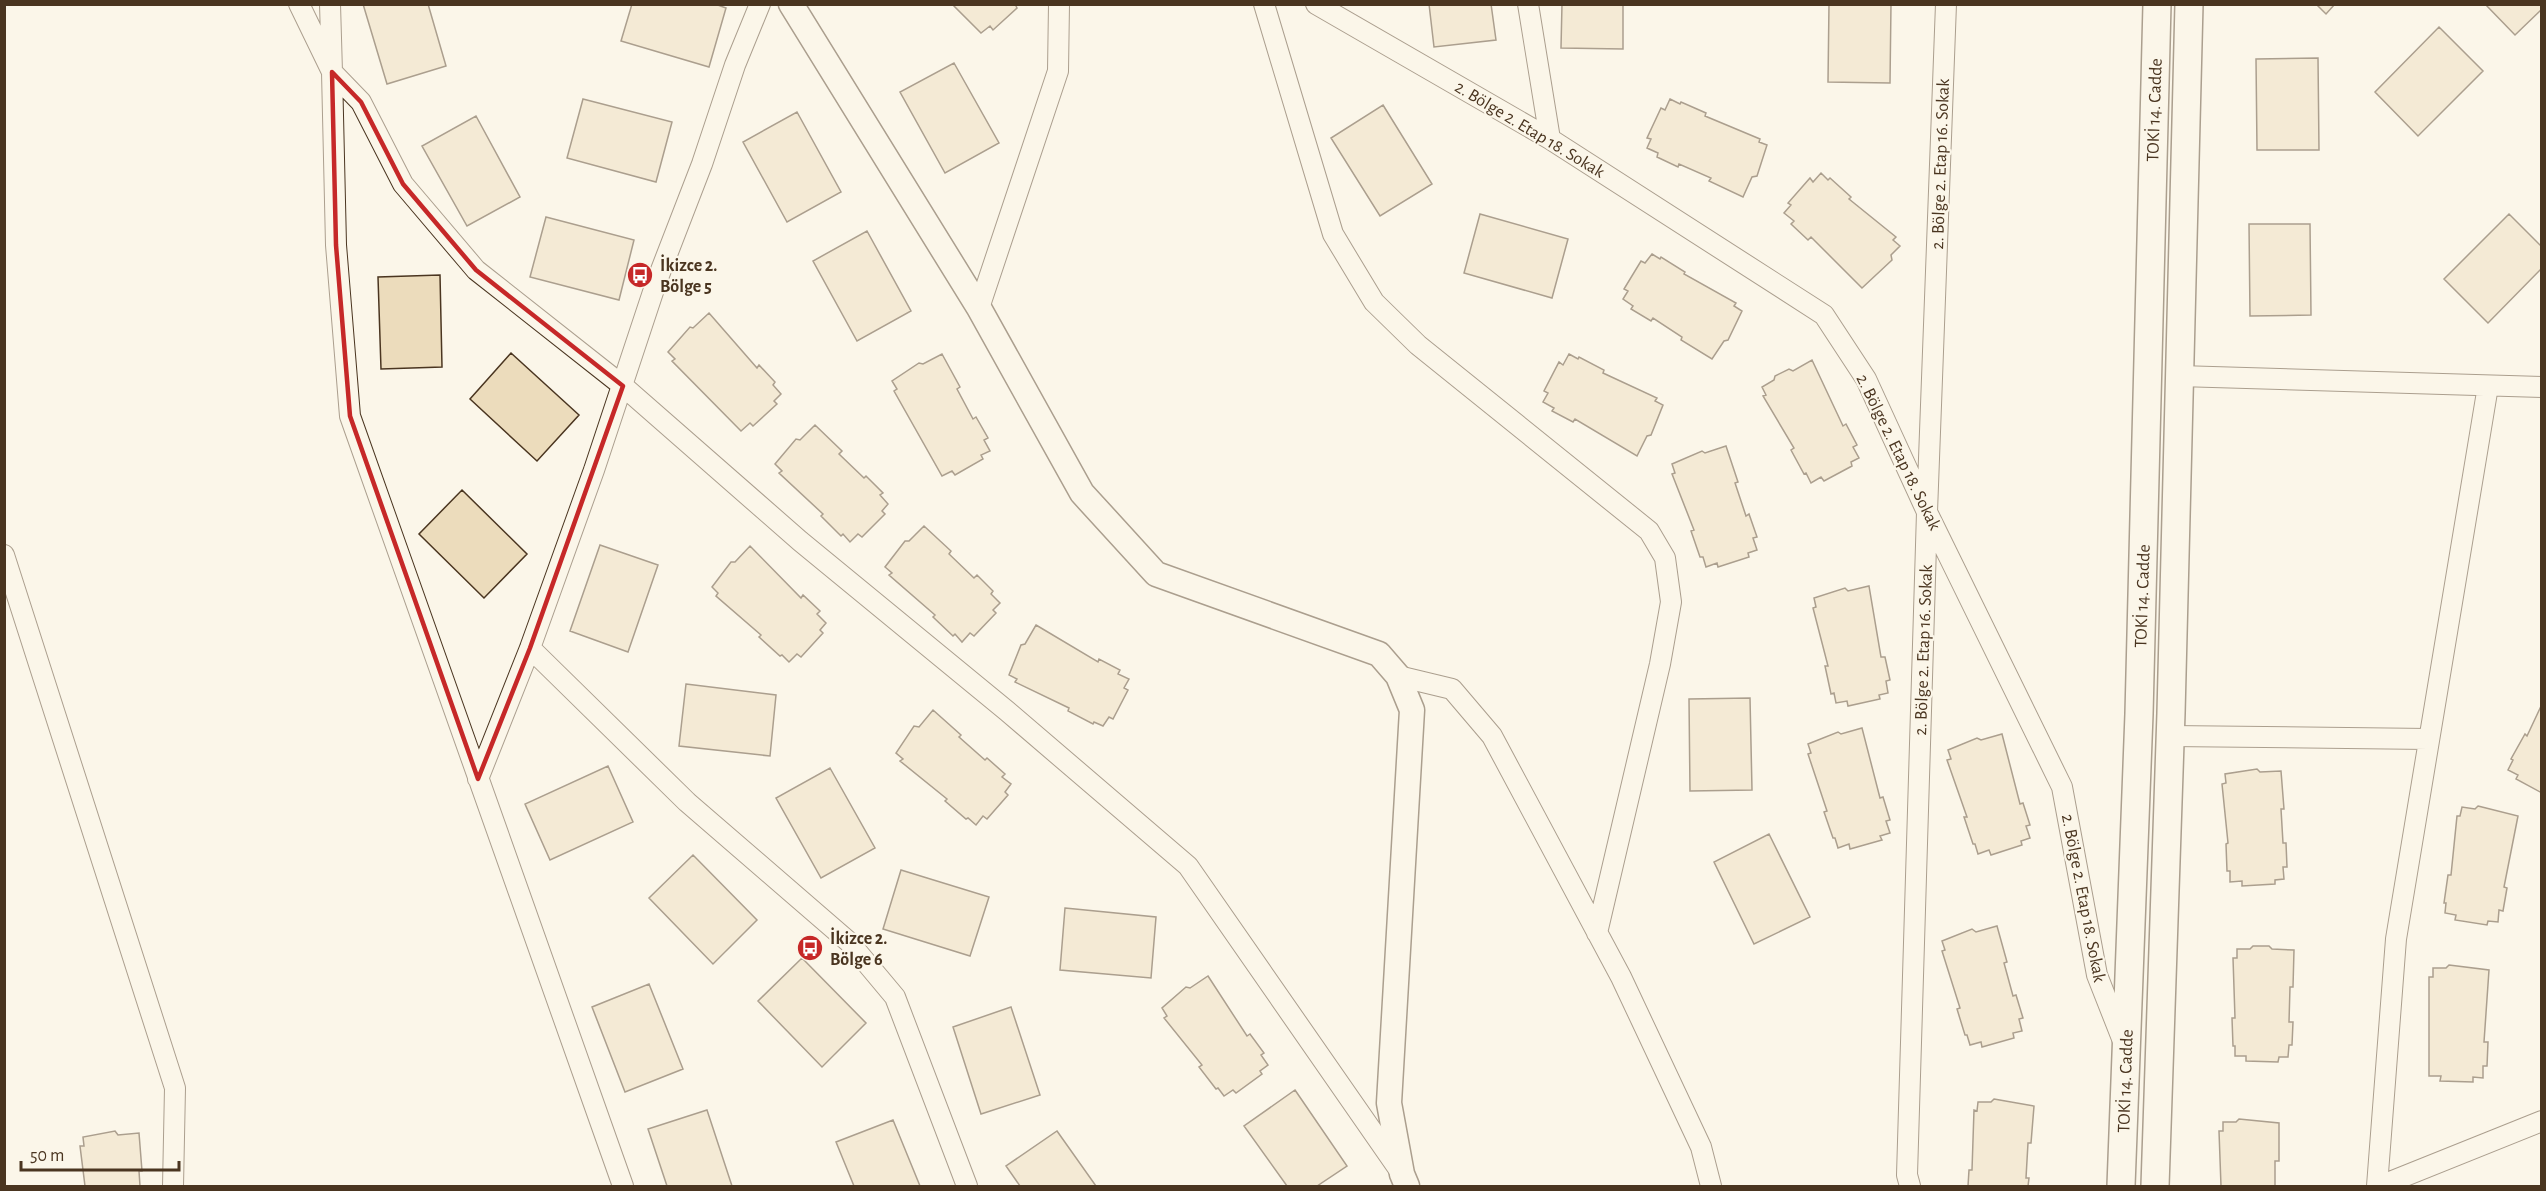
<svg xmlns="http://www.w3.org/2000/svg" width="2546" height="1191" viewBox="0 0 2546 1191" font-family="'Alegreya Sans',sans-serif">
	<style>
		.building { fill: #ecdcbc; stroke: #4a3520; stroke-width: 1.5 }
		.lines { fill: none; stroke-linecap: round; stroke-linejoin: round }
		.minor-casing { stroke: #4a3520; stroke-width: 22 }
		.tertiary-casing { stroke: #4a3520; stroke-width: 27 }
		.secondary-casing { stroke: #4a3520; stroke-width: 30 }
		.minor { stroke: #fbf6e9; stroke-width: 20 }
		.tertiary { stroke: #fbf6e9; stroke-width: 24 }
		.secondary { stroke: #fbf6e9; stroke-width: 27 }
		.marked { fill: none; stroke: #c62828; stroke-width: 4.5; stroke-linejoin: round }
		.labels { text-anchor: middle; stroke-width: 4.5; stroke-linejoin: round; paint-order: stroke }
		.street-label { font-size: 18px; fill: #4a3520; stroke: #fbf6e9 }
		.poi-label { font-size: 18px; font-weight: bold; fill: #4a3520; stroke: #fbf6e9; text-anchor: start }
	</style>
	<rect width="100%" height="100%" fill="#fbf6e9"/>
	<path class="building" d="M363,4H428L446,66L387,84Z
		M632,4H715L726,8L709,67L621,41Z
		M955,4H1015L1017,8L993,30L990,26L981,33L954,6Z
		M1429,4H1491L1496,40L1434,47Z
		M1562,4H1623V49L1561,48Z
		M1829,4H1891L1890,83L1828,82Z
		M2316,4H2335L2326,14Z
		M2485,4H2542V9L2515,35Z
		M2439,27L2483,71L2418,136L2375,92Z
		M2318,58L2319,150H2257L2256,59Z
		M954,63L999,143L945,173L900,92Z
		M583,99L672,122L656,182L567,158Z
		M1670,99L1680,104L1681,102L1706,113L1705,116L1760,139L1759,142L1767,145L1757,176L1752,177L1743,197L1709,181L1711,178L1679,164L1678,167L1657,157L1658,153L1647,148L1651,139L1647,138L1661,108L1665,110Z
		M1383,105L1432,184L1380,216L1331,138Z
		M797,112L841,192L787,222L743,142Z
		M476,116L520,197L467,226L422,146Z
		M1821,173L1828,180L1830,178L1851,197L1849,199L1896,237L1893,240L1900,246L1891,255L1892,260L1862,288L1811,237L1808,240L1791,224L1794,221L1784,213L1791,205L1788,203L1810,178L1813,182Z
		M1480,214L1568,239L1552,298L1464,273Z
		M2509,214L2542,247V268L2488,323L2444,279Z
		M546,217L634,240L619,300L530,277Z
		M2249,224H2310L2311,315L2250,316Z
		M867,231L911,311L857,341L813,261Z
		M1652,254L1660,259L1661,257L1685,272L1684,274L1736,303L1734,306L1742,311L1728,340L1724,341L1712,359L1681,340L1682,337L1653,318L1651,321L1631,309L1633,306L1623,299L1628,291L1624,289L1641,261L1645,263Z
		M440,275L442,367L381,369L378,277Z
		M709,313L757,368L759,365L775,382L773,385L781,394L774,401L777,404L753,426L750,423L741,431L672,361L675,359L668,352L690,327L693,328Z
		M511,353L579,415L537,461L470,399Z
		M942,354L960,387L957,389L973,419L976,417L988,438L984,440L990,451L981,455L983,459L955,475L952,471L942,476L894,391L897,389L892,381L919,363L923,364Z
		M1569,354L1578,359L1579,357L1604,370L1603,373L1657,398L1655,401L1663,405L1651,435L1647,436L1637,456L1575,419L1573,422L1552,411L1554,408L1543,402L1548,393L1544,391L1559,362L1563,365Z
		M1812,360L1843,426L1846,424L1857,445L1853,447L1859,458L1851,462L1852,466L1824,481L1821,477L1811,483L1806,473L1804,474L1791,450L1794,448L1763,396L1766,395L1762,387L1774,380L1775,376L1789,369L1793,371Z
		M815,425L842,451L839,454L864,478L866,476L883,493L880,495L888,504L882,511L885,514L862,537L858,534L850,542L843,534L841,536L821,516L823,514L779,473L782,471L775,464L796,439L800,440Z
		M1726,446L1738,482L1735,483L1746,516L1749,514L1757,537L1753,538L1757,550L1748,553L1749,557L1718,567L1717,563L1706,567L1703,557H1700L1691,531L1694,530L1672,474L1675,473L1672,464L1702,451L1705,453Z
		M462,490L527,554L484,598L419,534Z
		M924,526L951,551L949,554L974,578L977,575L993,591L991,594L1000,603L993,610L996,613L974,636L970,633L962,642L955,634L953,636L933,617L935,615L889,575L892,573L885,567L905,541H909Z
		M600,545L658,565L628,652L570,631Z
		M750,546L801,598L803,595L820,611L817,614L826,623L820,630L823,633L801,657L797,654L789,662L782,655L780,656L759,637L761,635L716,596L718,593L712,587L731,562H735Z
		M1869,586L1881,657H1885L1890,680L1886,681L1888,693L1879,695L1880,699L1848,706L1847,701L1836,703L1834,693L1831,694L1825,666H1828L1813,608L1816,607L1814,598L1845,588L1848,591Z
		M1036,625L1098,662L1099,659L1120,670L1118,674L1129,679L1124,688L1128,690L1113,719L1109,717L1103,726L1094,722L1093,724L1068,711L1069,708L1015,682L1017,679L1009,675L1021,645L1025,644Z
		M686,684L776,695L770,756L679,746Z
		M1750,698L1752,790L1690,791L1689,699Z
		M2542,704V793L2516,779L2518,775L2508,770L2513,760L2511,759L2525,734L2527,736Z
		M933,710L961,735L959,737L985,760L987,758L1005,774L1002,777L1011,784L1005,792L1008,795L987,819L983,816L976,825L968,818L966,819L945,801L947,799L900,761L903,759L896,753L914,726L919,727Z
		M1862,728L1880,798L1883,797L1890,820L1886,821L1890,833L1880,836L1882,840L1850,849L1849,844L1838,848L1835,838H1833L1824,812L1827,811L1808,754L1811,753L1808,744L1838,732L1841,734Z
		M2002,734L2020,804L2023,803L2030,825L2026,826L2030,838L2021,841L2022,845L1991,855L1989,850L1978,854L1975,844H1973L1964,817H1967L1947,760L1951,759L1948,750L1977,738L1981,740Z
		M608,766L633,822L550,860L525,804Z
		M830,768L875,848L821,878L776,798Z
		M2257,769L2260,772L2281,771L2284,809H2281L2283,843H2286L2287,867H2283L2284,879L2275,880V884L2242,886V881L2230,882V871H2227L2226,844L2228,843L2222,784L2226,783L2225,774Z
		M2478,806L2518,816L2504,887L2507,888L2503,911L2499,910L2498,922L2488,921L2487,925L2455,920L2456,915L2445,913L2446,903H2444L2448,875H2451L2457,816H2460L2462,807L2475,809Z
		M1769,834L1810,917L1754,944L1714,862Z
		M693,855L757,920L713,964L649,898Z
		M901,870L989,897L970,956L883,929Z
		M1065,908L1156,917L1151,978L1060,970Z
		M1997,926L2007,962L2004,963L2013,996L2016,995L2023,1018L2019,1019L2022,1031L2013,1033L2014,1038L1982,1047L1981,1042L1970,1045L1967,1035H1965L1957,1009L1960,1008L1942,951L1945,950L1942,941L1972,929L1976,932Z
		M2253,946H2269L2272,949L2294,950L2293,987H2290L2289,1022H2293L2292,1045H2289L2288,1057H2279L2278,1062L2246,1061V1056H2235V1046H2233L2232,1018H2235L2233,958H2237V949H2250Z
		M802,958L866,1023L822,1067L758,1001Z
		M2449,965L2489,970L2484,1042H2488L2487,1066H2483V1078L2473,1077V1082L2440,1081L2441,1076H2429V977H2433V968H2446Z
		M1208,976L1247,1036L1250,1034L1264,1053L1261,1055L1268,1065L1260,1071L1262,1074L1236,1093L1233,1090L1224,1096L1218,1088L1216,1089L1199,1067L1202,1065L1164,1018L1167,1016L1162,1008L1186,987L1190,988Z
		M649,984L683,1069L625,1092L592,1007Z
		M1011,1007L1040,1095L981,1114L953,1027Z
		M1295,1090L1347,1166L1317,1186H1287L1244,1126Z
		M1994,1099L2034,1106L2031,1143H2028L2026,1178H2029L2028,1186H1968L1969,1170H1972L1974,1110L1977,1111L1978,1102H1991Z
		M707,1110L732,1186H667L648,1129Z
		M2239,1119L2279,1123V1161H2275V1186H2221L2219,1131H2223V1122H2236Z
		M893,1120L920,1186H854L836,1142Z
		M115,1131L118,1135L139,1133L142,1171H139L140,1186H85L80,1146H84L83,1137Z
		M1057,1131L1096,1186H1020L1006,1166Z"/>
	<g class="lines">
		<g class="minor-casing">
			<path id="minor" d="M299,4L332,72L336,245L350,416L623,1186
				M330,4L332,72L361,102L403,184L476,270L623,386L800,541L1007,711L1188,866L1400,1171
				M1264,4L1333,234L1374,302L1418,345L1649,531L1665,558L1671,602L1660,664L1597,933
				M1316,4L1550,139L1824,315L1866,379L1927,512L2062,787L2097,975L2123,1041
				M1528,4L1550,139
				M979,308L1058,71L1059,4
				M2179,376L2542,387
				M4,555L175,1088L173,1186
				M530,648L687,802L849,942L895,997L967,1186
				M1398,676L1452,689L1492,736L1621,977L1701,1147L1711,1186
				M2170,736L2428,739
				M478,779L530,648L594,470L656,283L702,164L735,65L760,4
				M1910,1186L1907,1175L1927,512L1946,4
				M2377,1186L2396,939L2488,386
				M2380,1186L2542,1121"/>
		</g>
		<g class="tertiary-casing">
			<path id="tertiary" d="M791,4L979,308L1082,493L1156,574L1379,654L1398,676L1412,710L1389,1103L1402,1174L1407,1186"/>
		</g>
		<g class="secondary-casing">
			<path id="secondary" d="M2121,1186L2139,714L2157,4
				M2155,1186L2171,713L2189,4"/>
		</g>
		<use href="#minor" class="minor"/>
		<use href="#tertiary" class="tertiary"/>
		<use href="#secondary" class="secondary"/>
	</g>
	<path d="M0 0H2546V1191H0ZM332,72L361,102L403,184L476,270L623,386L530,648L478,779L350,416L336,245Z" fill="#fbf6e9" fill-opacity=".55" fill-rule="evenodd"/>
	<path class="marked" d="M332,72L361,102L403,184L476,270L623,386L530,648L478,779L350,416L336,245Z"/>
	<defs>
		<g id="bus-disc" transform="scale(1.35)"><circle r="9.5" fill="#c62828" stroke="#fbf6e9"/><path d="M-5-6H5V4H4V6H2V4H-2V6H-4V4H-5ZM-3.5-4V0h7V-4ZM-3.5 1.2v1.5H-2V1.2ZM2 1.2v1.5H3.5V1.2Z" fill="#fff"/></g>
	</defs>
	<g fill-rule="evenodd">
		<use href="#bus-disc" x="640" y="275"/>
		<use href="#bus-disc" x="810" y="948"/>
	</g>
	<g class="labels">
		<g class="street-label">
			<text transform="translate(2154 110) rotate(-88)" y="6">TOKİ 14. Cadde</text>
			<text transform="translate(1530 129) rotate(31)" y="6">2. Bölge 2. Etap 18. Sokak</text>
			<text transform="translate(1940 164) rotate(-88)" y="6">2. Bölge 2. Etap 16. Sokak</text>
			<text transform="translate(1899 452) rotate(64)" y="6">2. Bölge 2. Etap 18. Sokak</text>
			<text transform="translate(2142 596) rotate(-88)" y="6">TOKİ 14. Cadde</text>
			<text transform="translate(1923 650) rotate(-88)" y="6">2. Bölge 2. Etap 16. Sokak</text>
			<text transform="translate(2084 898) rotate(79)" y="6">2. Bölge 2. Etap 18. Sokak</text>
			<text transform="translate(2125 1081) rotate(-88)" y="6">TOKİ 14. Cadde</text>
		</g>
		<g class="poi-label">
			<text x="660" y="271">İkizce 2.<tspan x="660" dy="21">Bölge 5</tspan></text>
			<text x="830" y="944">İkizce 2.<tspan x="830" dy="21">Bölge 6</tspan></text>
		</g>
	</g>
	<rect width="2546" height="1191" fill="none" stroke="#4a3520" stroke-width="12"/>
	<path d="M21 1161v9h158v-9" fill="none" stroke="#4a3520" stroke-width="3"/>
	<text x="30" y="1161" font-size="18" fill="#4a3520" stroke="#fbf6e9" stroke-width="4.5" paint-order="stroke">50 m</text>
</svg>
